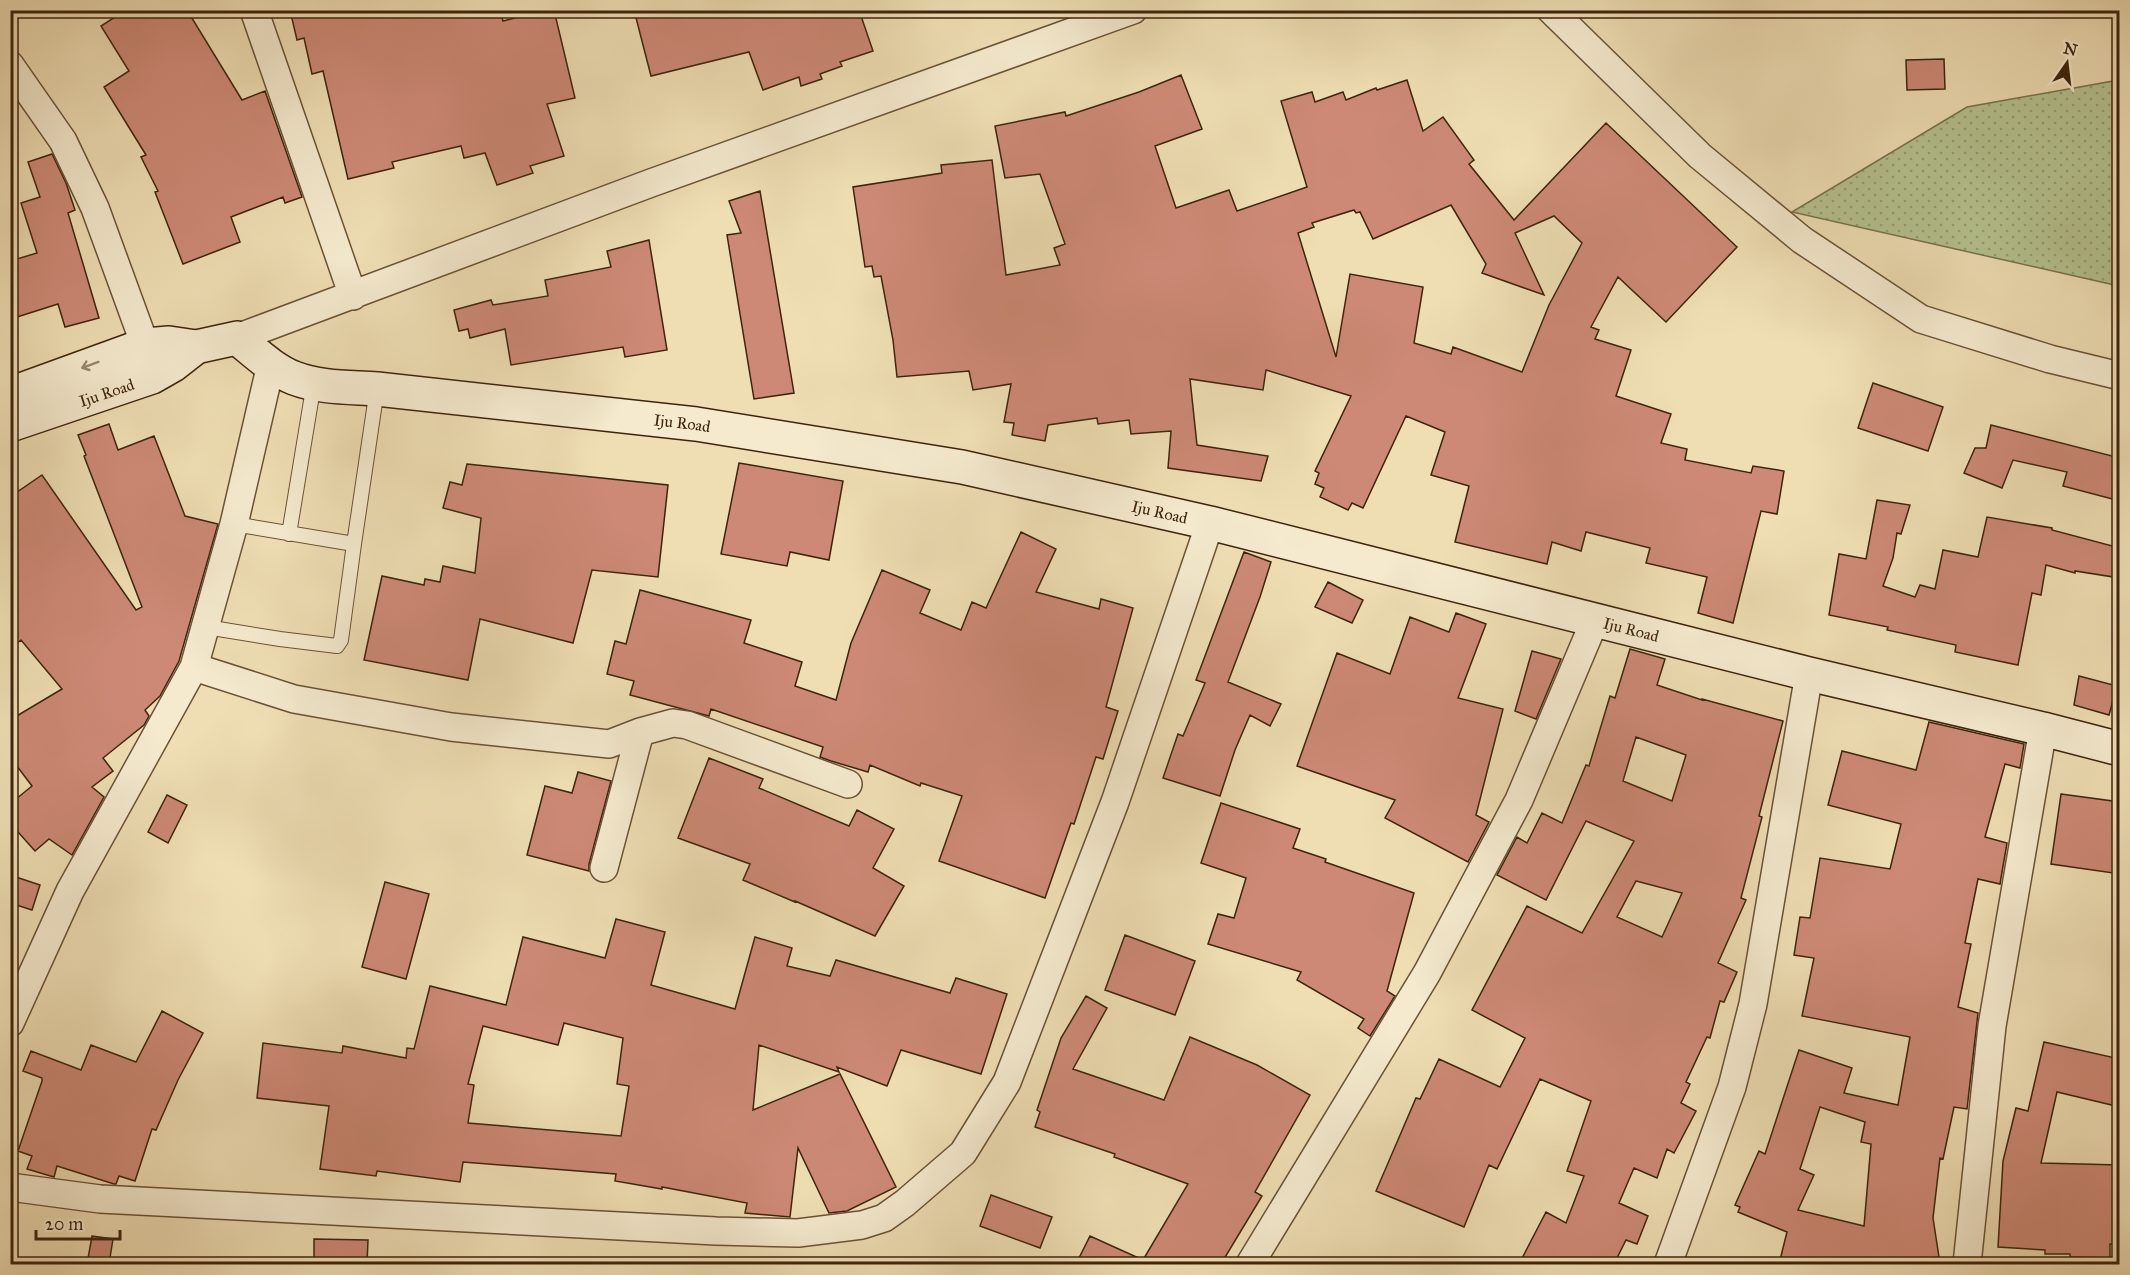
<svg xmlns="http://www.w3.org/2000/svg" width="2130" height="1275" viewBox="0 0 2130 1275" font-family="'IM FELL Great Primer',serif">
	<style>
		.grass { fill: url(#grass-dots); stroke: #7a734e; stroke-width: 1.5 }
		.building { fill: #cd8976; stroke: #3e240c; stroke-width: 1.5; fill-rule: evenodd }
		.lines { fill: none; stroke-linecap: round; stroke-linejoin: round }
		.service-casing { stroke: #6a5236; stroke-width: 16 }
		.minor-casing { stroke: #6a5236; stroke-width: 30 }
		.secondary-casing { stroke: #3e240c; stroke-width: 36 }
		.service { stroke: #f5eace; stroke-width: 14 }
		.minor { stroke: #f5eace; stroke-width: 27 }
		.secondary { stroke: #f5eace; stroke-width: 33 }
		.oneway { stroke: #9a876d }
		.labels { text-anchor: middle; stroke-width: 4.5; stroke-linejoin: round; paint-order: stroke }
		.street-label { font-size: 16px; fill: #3e240c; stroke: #f5eace }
	</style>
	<defs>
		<pattern id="grass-dots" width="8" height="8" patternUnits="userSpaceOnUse" patternTransform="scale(1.5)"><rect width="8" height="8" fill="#b5c290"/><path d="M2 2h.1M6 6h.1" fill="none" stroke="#959d74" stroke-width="1.8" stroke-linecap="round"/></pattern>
	</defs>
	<rect width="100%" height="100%" fill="#efdeb4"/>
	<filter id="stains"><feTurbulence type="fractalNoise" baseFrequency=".00333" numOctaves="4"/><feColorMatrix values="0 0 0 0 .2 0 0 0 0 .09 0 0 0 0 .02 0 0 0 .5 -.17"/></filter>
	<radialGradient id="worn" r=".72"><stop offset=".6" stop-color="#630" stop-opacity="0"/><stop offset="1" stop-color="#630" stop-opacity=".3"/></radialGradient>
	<path class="grass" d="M2119,80V286L1792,212L1967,107Z"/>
	<path class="building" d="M126,10H187L242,100L265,91L302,197L285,203L283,197L231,217L240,242L183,264L155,192L158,191L141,157L146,155L104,87L129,71L101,26Z
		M290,10H500L503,21L546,10H554L575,98L547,104L564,156L530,166L533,173L497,185L485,153L464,158L461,146L392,162L394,168L348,179L323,71L312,74L304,38L297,40Z
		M634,10H859L873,51L840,62L842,66L820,74L822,79L801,86L799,77L763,90L749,52L651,76Z
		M1944,59L1945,89L1907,90L1906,60Z
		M1181,75L1202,129L1155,146L1176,208L1229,190L1237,211L1307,187L1281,101L1312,92L1315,102L1343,92L1346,100L1376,88L1377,90L1407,80L1423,131L1443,117L1474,160L1469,164L1514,220L1606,123L1737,247L1666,322L1618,277L1591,327L1599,330L1595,339L1631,350L1616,396L1671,414L1661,443L1687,449L1685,460L1751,473L1753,466L1784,471L1777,514L1761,511L1733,623L1698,613L1707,577L1646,563L1650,548L1586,532L1581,551L1552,542L1547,564L1455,542L1469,486L1431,475L1445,432L1406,416L1363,508L1352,503L1348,510L1320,497L1324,488L1315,484L1319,473L1315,471L1351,396L1266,370L1263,390L1190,379L1197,445L1268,456L1261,481L1168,468L1171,431L1131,434L1129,420L1098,424L1097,418L1048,425L1045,441L1012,435L1014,423L1004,422L1011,384L973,390L969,371L897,377L893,340L881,276L874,277L872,266L865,267L853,187L942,173L941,165L992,160L1006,275L1060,265L1054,248L1065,244L1040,174L1005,178L995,126L1065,112L1066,116L1139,92ZM1451,205L1486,264L1482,273L1544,295L1515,233L1554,216L1582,243L1549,305L1522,372L1453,347L1451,354L1414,343L1423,287L1350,274L1336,357L1298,233L1314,227L1312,223L1354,210L1356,213L1360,212L1373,239Z
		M52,154L66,183L75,210L68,213L99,318L65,327L58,304L17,317L10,296V261L37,253L21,203L40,197L28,162Z
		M760,191L794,393L754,399L727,235L741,233L729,201Z
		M649,240L667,350L625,357L623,347L511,365L505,329L470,338L468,329L459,331L454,310L491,300L493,305L548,296L545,280L611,267L607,251Z
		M1873,383L1943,407L1928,451L1858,428Z
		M109,424L118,450L154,436L185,516L218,524L179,661L160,696L145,710L149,716L144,725L103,758L113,771L92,787L104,797L72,855L49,839L35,851L10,823V804L32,786L10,757V720L62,689L21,640L10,649V497L42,475L136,610L142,607L84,456L86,455L78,435Z
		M1991,425L2120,458V501L2063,486L2067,472L2013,460L2002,488L1964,473L1975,448H1986Z
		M739,463L843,481L829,560L790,552L787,566L721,554Z
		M467,464L668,485L658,577L592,570L573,643L480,619L468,680L364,660L382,576L424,585L425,579L440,582L443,566L475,573L481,518L443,508L450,482L462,485Z
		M1877,500L1910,505L1901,534L1897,533L1893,558L1883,586L1915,597L1920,585L1935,589L1943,550L1978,557L1987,517L2052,528V530L2120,548V578L2075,571V573L2046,565L2041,595L2032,593L2018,665L1955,652L1956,645L1887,630L1888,627L1829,615L1839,554L1866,559Z
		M1021,532L1056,549L1036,592L1099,609L1101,599L1133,608L1106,707L1118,711L1103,759L1096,757L1074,824L1071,823L1045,898L939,861L962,796L921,783L920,786L870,765L868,772L831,761L820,757L823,747L711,709L709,716L630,695L634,681L607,674L615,641L626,644L640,590L751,620L744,643L802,662L795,686L836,700L851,643L882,570L930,590L920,613L961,630L972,602L986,608Z
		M1244,552L1271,562L1260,597L1228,682L1281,704L1270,726L1250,715L1235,750L1220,796L1163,778L1178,734L1183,736L1205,683L1196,680Z
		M1328,582L1363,600L1352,623L1315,607Z
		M1456,613L1486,624L1458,698L1503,709L1476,815L1489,822L1468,862L1385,818L1395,800L1297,766L1337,653L1390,674L1410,617L1449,632Z
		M1630,649L1665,659L1657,685L1702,700V699L1783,721L1759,816L1762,817L1741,898L1746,900L1718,963L1737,972L1724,1002L1720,1001L1710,1038L1707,1037L1686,1082L1690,1084L1681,1103L1696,1111L1674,1153L1667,1149L1657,1178L1634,1168L1619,1203L1648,1216L1637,1244L1626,1240L1614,1264H1519L1546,1212L1566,1223L1584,1176L1567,1171L1591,1101L1540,1079L1497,1169L1489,1165L1464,1227L1376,1191L1416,1098L1420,1099L1439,1059L1500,1087L1525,1038L1472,1010L1527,906L1582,933L1634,841L1586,821L1546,900L1497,875L1517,837L1527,843L1542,813L1562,823L1586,765L1589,766L1610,696L1615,698ZM1636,737L1686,755L1672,801L1623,781ZM1636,881L1682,893L1662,937L1617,917Z
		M1532,651L1561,659L1536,719L1515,711Z
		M2079,676L2117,686L2109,715L2074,705Z
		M1929,722L2024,744L2020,768L2005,764L1985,837L2007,843L2000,884L1978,879L1965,943L1971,944L1958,1007L1978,1013L1967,1109L1954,1107L1943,1159L1940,1158L1933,1218L1939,1257L1887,1264H1779L1787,1232L1738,1212L1740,1207L1735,1205L1759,1151L1765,1154L1799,1050L1852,1068L1844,1093L1898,1105L1910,1037L1802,1016L1814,958L1794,955L1800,917L1810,918L1820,858L1890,869L1901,824L1828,805L1842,751L1916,770ZM1820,1107L1865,1122L1861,1142L1871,1144L1864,1226L1798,1210L1814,1175L1800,1169Z
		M709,758L763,779L759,788L849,826L857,810L894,829L873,868L904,886L875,936L795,901V902L743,880L750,864L678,838Z
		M578,772L611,781L589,864V871L527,855L545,786L572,793Z
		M2061,794L2120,802V874L2051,864Z
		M167,795L187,805L168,843L148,832Z
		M1221,803L1300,829L1293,848L1326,859L1325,862L1414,893L1387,991L1395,996L1370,1036L1358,1028L1364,1019L1297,980L1301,972L1208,944L1218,914L1234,918L1246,878L1201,863Z
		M10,875L40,885L32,910L10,903Z
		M385,882L429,894L406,979L362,967Z
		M616,919L665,932L651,985L735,1009L755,937L792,948L787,966L830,976L836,960L950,993L956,978L1007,994L981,1074L901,1050L887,1086L837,1067L839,1072L759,1045L753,1110L840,1074L896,1187L847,1211L829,1213L798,1148L790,1217L745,1213L747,1203L662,1187V1189L615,1181L616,1174L463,1162L460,1182L377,1171L376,1176L320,1169L329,1106L257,1098L263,1043L342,1053L343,1046L406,1058L407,1048L414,1049L430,986L506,1005L523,937L605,958ZM564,1023L623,1038L617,1084L629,1086L621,1136L468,1123L474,1085L468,1084L483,1026L558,1045Z
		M1125,935L1195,961L1175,1015L1105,990Z
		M1086,996L1107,1008L1073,1069L1164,1100L1190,1037L1257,1065L1310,1095L1255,1192L1262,1196L1221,1264H1076L1090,1236L1143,1260L1188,1184L1114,1157L1115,1154L1035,1127L1040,1112L1037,1110L1061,1038Z
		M162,1011L203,1033L178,1080L156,1130L152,1129L135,1181L119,1176L116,1184H114L57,1166L54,1177L27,1169L32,1156L18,1151L42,1081V1078L23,1071L31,1051L81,1070L91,1045L136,1062Z
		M2044,1042L2120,1059V1107L2057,1092L2041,1163L2120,1165V1245L2110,1244V1258L2070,1257V1254H2045V1250L1998,1247L2003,1161L2016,1108L2028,1111Z
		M991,1195L1052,1217L1040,1248L980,1226Z
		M92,1236L113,1239L109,1264H87Z
		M314,1239L368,1240L367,1264L314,1263Z"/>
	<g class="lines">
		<g class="service-casing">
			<path id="service" d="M234,524L354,544L377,389
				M289,534L314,383
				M206,627L280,639L337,646L341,640L354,544"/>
		</g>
		<g class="minor-casing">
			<path id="minor" d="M254,10L353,296
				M1551,10L1700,156L1802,240L1921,319L2050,359L2120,376
				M10,65L63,141L95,208L145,345L149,364
				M237,338L651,183L1133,10
				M194,667L294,699L451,727L609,744L640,732L604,868
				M640,732L673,723L687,725L848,784
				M10,1023L70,891L194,667L234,524L271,364
				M10,1187L100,1199L716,1231L798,1233L862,1225L884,1218L905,1203L963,1153L1007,1082L1115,802L1210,523
				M1250,1264L1427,973L1519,800L1595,620
				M1668,1264L1732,1087L1753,1004L1809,674
				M1967,1264L1992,1026L2043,729"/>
		</g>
		<g class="secondary-casing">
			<g id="secondary">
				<path id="s1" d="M10,394L145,345L169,343L196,347L237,338C255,352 273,370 294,378C320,388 350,387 377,389L696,424L962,467L1210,523L1809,674L2043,729L2120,749"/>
				<path id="s2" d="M10,425L152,377L173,365L196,347"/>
			</g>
		</g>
		<use href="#service" class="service"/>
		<use href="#minor" class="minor"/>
		<use href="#secondary" class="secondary"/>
	</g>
	<defs><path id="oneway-shaft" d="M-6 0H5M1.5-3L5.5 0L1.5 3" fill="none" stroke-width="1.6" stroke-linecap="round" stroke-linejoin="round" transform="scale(1.5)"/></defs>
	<use class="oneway" href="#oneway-shaft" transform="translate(90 365) rotate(160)"/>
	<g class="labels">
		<g class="street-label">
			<text dy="6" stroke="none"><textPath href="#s2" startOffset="102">Iju Road</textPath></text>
			<text dy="6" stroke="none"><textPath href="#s1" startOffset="698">Iju Road</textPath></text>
			<text dy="6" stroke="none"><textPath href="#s1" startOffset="1184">Iju Road</textPath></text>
			<text dy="6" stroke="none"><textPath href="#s1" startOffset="1670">Iju Road</textPath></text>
		</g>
	</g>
	<rect width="2130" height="1275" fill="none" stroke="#efdeb4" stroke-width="36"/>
	<rect x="12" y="12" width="2106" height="1251" fill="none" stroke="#3e240c" stroke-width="3"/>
	<rect x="18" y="18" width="2094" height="1239" fill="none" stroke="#3e240c" stroke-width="1.5"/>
	<g transform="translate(2067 63) rotate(14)" stroke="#f5eace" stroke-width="4.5" paint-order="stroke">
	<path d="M0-4.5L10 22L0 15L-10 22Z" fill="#3e240c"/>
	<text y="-9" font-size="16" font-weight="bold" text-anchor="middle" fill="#3e240c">N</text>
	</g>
	<path d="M36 1230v9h84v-9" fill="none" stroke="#3e240c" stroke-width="3"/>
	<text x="45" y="1230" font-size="18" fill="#3e240c" stroke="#f5eace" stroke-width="4.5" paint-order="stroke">20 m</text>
	<rect width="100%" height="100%" filter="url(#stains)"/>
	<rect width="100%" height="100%" fill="url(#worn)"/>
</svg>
